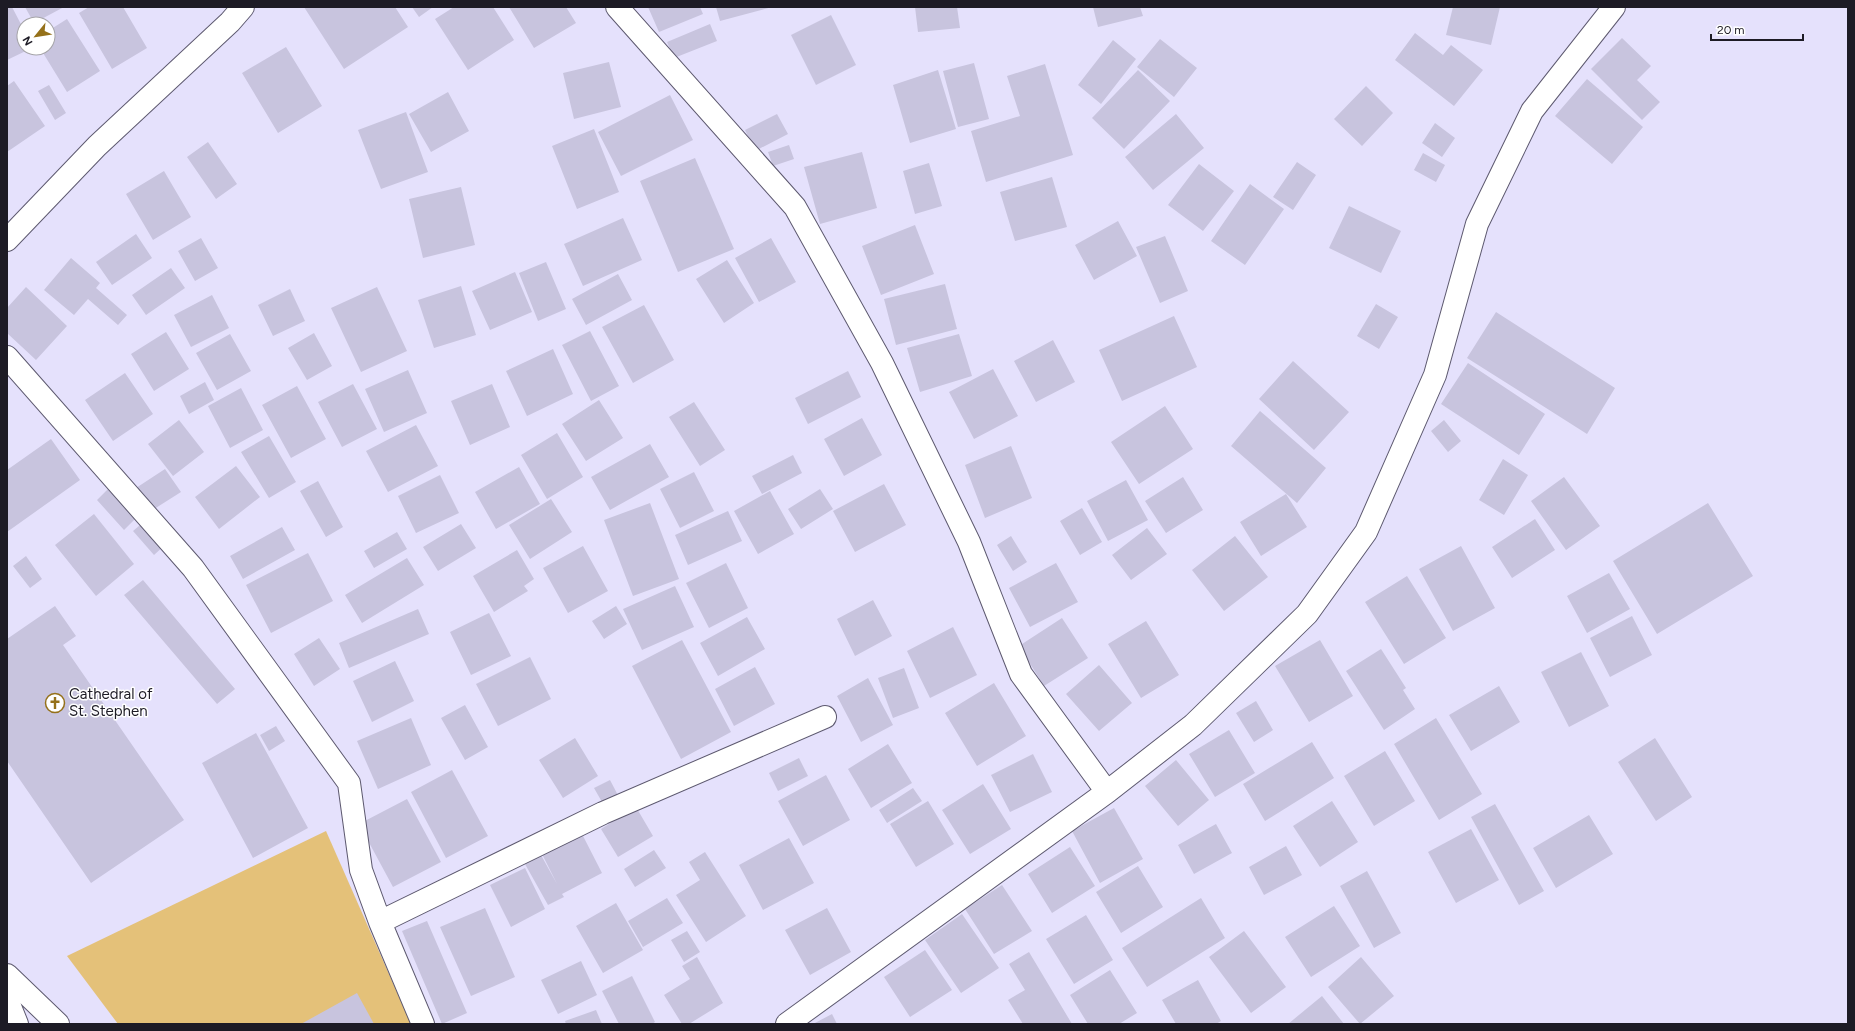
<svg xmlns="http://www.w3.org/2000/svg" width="1855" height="1031" viewBox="0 0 1855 1031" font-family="Figtree,sans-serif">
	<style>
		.green { fill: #e4c179 }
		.building { fill: #c8c4de }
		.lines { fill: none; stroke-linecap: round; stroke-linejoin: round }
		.minor-casing { stroke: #5d596f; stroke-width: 24 }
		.minor { stroke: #fff; stroke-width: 22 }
		.labels { text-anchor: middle; stroke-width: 3; stroke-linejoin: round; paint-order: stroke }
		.poi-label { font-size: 15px; fill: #1d1b25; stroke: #fff; text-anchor: start }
	</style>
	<rect width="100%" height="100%" fill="#e5e1fc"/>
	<path class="green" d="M326,831L411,1024H118L67,956Z"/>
	<path class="building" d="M7,7H12L24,30V48H32L7,60Z
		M25,7H64L34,23Z
		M89,7H123L147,48L112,69L79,13Z
		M304,7H395L408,27L344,69Z
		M412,7H433L419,17Z
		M454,7H493L514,40L468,70L435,19Z
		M509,7H566L576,23L534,48Z
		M648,7H700L703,14L659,32Z
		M716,7H772L720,21Z
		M915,7H957L960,28L918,32Z
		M1093,7H1140L1143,16L1098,27Z
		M1453,7H1500L1491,45L1446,35Z
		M831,15L856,65L816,85L791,35Z
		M67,19L100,71L67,92L40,48H48V31Z
		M710,24L717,41L674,58L667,42Z
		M1415,33L1443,55L1451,45L1483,70L1454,106L1395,60Z
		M1622,38L1651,66L1637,80L1660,102L1642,120L1591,69Z
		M1160,39L1197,68L1174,97L1137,67Z
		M1113,40L1136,59L1101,104L1078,85Z
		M286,47L322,106L278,133L242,73Z
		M609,62L621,107L574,119L563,73Z
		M974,63L989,119L958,127L943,71Z
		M1045,64L1073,155L986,182L971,131L1020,116L1007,76Z
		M938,70L956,129L910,143L893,85Z
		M1138,70L1170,101L1124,149L1092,118Z
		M1587,79L1643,127L1612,164L1555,116Z
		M14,81L45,126L7,152V86Z
		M49,85L66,113L55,120L38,91Z
		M1366,86L1393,113L1362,146L1334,119Z
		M448,92L469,131L431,152L409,114Z
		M670,95L693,140L621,176L598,132Z
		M406,112L428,172L381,189L358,130Z
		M777,114L788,134L755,151L745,130Z
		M1176,114L1204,148L1153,190L1125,157Z
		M1435,123L1455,138L1442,157L1422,143Z
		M594,129L619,192L577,209L552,146Z
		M208,142L237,184L216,199L187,157Z
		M789,145L794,159L773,166L768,152Z
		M862,152L877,208L820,224L804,167Z
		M1423,153L1445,165L1436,182L1414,170Z
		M695,158L734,249L678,272L640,181Z
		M1297,162L1316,175L1293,210L1273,197Z
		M929,163L942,206L915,214L903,171Z
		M1199,164L1234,191L1203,231L1168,205Z
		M164,171L191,217L153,240L126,194Z
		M1052,177L1067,227L1015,241L1000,192Z
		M1250,184L1284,209L1245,265L1211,241Z
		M461,187L475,245L423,258L409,199Z
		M1349,206L1401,231L1381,273L1329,248Z
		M623,218L642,260L583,286L564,244Z
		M1118,221L1137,256L1094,280L1075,245Z
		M915,225L934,274L881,295L862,246Z
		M136,234L152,258L112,285L96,262Z
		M1165,236L1188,291L1160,303L1136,247Z
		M201,238L218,268L195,281L178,251Z
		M771,238L796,282L759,302L735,258Z
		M71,258L100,283L96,288L127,315L118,325L88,299L74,315L44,290Z
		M727,260L754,303L724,323L696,279Z
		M546,262L566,309L538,321L519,273Z
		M171,268L185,288L146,315L132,295Z
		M515,272L532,312L490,330L472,291Z
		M618,274L632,300L586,325L572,299Z
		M945,284L957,329L896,345L884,299Z
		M461,286L476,335L434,348L418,300Z
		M26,287L67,326L36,360L7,333V308Z
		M377,287L407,351L361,372L331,308Z
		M290,289L305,321L273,336L258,305Z
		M212,295L229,328L191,347L174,315Z
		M1376,304L1398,317L1379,349L1357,336Z
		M644,305L674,360L633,383L602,327Z
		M1496,312L1615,388L1587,434L1467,358Z
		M1174,316L1197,367L1122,401L1099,350Z
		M590,331L619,386L591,401L562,345Z
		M166,332L189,369L154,391L131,354Z
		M314,333L332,366L307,380L288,348Z
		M230,334L251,371L217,390L196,353Z
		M959,334L972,376L920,392L907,348Z
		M1053,340L1075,382L1036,402L1014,361Z
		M553,349L573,394L527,416L506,371Z
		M1293,361L1349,412L1314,450L1259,399Z
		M1468,363L1545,414L1519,455L1441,404Z
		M993,369L1018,416L974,439L949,392Z
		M408,370L427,413L384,432L365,389Z
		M848,371L861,397L808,424L795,398Z
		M125,373L153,414L113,441L85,400Z
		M205,382L214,400L189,414L180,396Z
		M353,384L377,429L342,447L318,402Z
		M492,384L510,427L470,445L451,401Z
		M297,386L326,439L291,458L262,405Z
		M241,388L263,430L230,448L208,406Z
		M599,400L623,438L586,461L562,424Z
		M694,402L725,450L700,466L669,417Z
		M1165,406L1193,449L1139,484L1111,442Z
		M1260,411L1326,468L1297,503L1231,446Z
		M862,418L882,455L844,476L824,439Z
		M179,420L204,452L173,476L148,444Z
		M1444,420L1461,441L1448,452L1431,431Z
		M416,425L438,466L388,492L366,451Z
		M557,433L583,477L547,499L521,455Z
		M269,436L296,482L269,498L241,452Z
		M51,439L80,480L7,532V470Z
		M650,444L669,477L610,510L591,477Z
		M1011,446L1032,498L985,518L965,465Z
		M793,455L802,473L762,494L752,476Z
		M1503,459L1528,475L1504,515L1479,500Z
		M236,466L260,497L219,529L195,497Z
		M519,467L540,504L496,529L475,492Z
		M165,469L181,492L151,511L136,488Z
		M694,472L714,511L680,528L660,489Z
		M440,475L459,513L416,533L398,496Z
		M1183,477L1203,510L1166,533L1145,501Z
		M1564,477L1600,526L1566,550L1531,501Z
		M1126,480L1148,520L1108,541L1087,501Z
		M318,481L343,527L326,537L300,491Z
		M884,484L906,525L855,552L833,511Z
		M111,486L138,516L124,530L97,500Z
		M820,489L833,509L801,529L788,509Z
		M770,491L794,534L758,554L734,511Z
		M1286,494L1307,527L1261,556L1240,522Z
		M551,499L572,532L530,559L509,525Z
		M650,503L679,579L633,596L604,520Z
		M1708,503L1753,576L1657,634L1613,561Z
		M1082,508L1102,542L1080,555L1060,521Z
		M728,511L742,541L688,565L675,535Z
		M94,514L134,564L96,596L55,545Z
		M1535,519L1555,550L1512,578L1492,547Z
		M146,520L166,544L154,555L133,531Z
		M461,524L476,548L438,571L423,547Z
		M282,527L295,550L243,579L230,556Z
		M1147,528L1167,554L1131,580L1112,555Z
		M397,532L407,549L374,568L364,551Z
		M1011,536L1027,562L1013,571L997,545Z
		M1235,536L1268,577L1224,611L1192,570Z
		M583,546L608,591L568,613L543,568Z
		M1461,546L1495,608L1453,631L1419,569Z
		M517,550L534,579L524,586L528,591L494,612L473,576Z
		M308,553L333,601L271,633L246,585Z
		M26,556L42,579L30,588L13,566Z
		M407,558L424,585L362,623L345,595Z
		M726,563L748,608L709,628L686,583Z
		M1056,563L1078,602L1030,627L1009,588Z
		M1609,573L1630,609L1587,633L1567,596Z
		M1407,576L1446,638L1404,664L1365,602Z
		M143,580L235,689L217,704L124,595Z
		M675,586L694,627L642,650L623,609Z
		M873,600L892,636L855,656L837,619Z
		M55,606L76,636L63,645L184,820L91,883L7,761V639Z
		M616,606L627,624L604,639L592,621Z
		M418,609L429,634L349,668L339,643Z
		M489,613L511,656L471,675L450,632Z
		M1632,616L1652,655L1610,677L1590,638Z
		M747,617L765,649L718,676L700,643Z
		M1062,618L1088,658L1044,686L1019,646Z
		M1146,621L1179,675L1141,698L1108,644Z
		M953,627L977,675L930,698L907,651Z
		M319,638L340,669L314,686L294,654Z
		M682,640L731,732L681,759L632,666Z
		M1320,640L1353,696L1309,722L1275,666Z
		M1381,649L1406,688L1403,690L1415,709L1384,730L1346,671Z
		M1581,652L1609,706L1569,727L1541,672Z
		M530,657L551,699L498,726L476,684Z
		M395,661L414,701L372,722L353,681Z
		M1099,665L1132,703L1099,731L1066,694Z
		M755,667L775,704L734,726L715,689Z
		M904,668L919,708L893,718L878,678Z
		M868,678L893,725L861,742L837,696Z
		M994,683L1026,736L977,766L945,713Z
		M1499,686L1520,722L1471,751L1449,715Z
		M1256,701L1273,730L1254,742L1236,713Z
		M465,705L488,747L465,760L441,718Z
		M411,718L431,765L378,789L357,741Z
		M1436,718L1482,794L1439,820L1394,744Z
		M276,726L285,741L269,751L260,735Z
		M1229,730L1255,773L1215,797L1189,754Z
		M256,733L308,828L253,858L202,763Z
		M575,738L598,776L563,798L539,760Z
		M1655,738L1692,797L1656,821L1618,762Z
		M1312,742L1334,778L1265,821L1243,784Z
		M888,744L912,783L871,808L848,769Z
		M1385,751L1415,801L1374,826L1344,776Z
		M1033,754L1052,792L1010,812L991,775Z
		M799,758L808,776L778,791L769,773Z
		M1176,760L1209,800L1178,826L1145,786Z
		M452,770L488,836L446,858L411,792Z
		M826,775L850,820L803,846L778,801Z
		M610,780L621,801L606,809L594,788Z
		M983,784L1011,829L970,854L942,810Z
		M913,788L922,801L887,823L879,810Z
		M407,799L441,862L393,887L359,824Z
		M928,801L954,844L916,867L890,824Z
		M1332,801L1358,842L1320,867L1293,826Z
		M1495,804L1544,891L1519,905L1471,817Z
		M636,807L653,836L618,857L601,829Z
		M1114,808L1143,859L1100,883L1072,831Z
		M1589,815L1613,854L1556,888L1533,848Z
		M1216,824L1232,853L1194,874L1178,845Z
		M1471,829L1499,880L1456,903L1428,852Z
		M582,834L602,873L562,894L564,897L548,905L525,864L541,855L557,884L542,854Z
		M789,838L814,883L763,910L739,865Z
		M1286,846L1302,875L1264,895L1249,867Z
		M1070,847L1095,886L1052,913L1028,874Z
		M654,850L666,868L635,887L624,869Z
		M705,852L746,916L706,942L676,895L700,880L689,862Z
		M1138,866L1163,907L1121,933L1096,892Z
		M525,868L545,909L511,927L490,885Z
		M1367,871L1401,933L1374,948L1340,886Z
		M1002,885L1032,931L994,954L965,909Z
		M667,898L683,923L643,947L628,921Z
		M1201,898L1225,938L1147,987L1122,948Z
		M616,903L643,950L603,973L576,926Z
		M1334,906L1360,946L1311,977L1285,937Z
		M485,908L515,977L471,996L440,927Z
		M827,908L851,952L810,975L785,930Z
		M962,914L999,968L961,993L925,940Z
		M1086,915L1113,960L1074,984L1046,939Z
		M427,921L467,1013L442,1024L402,931Z
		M687,931L700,952L684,962L671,940Z
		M1244,931L1286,987L1251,1013L1209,957Z
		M925,950L952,990L910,1017L884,977Z
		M1029,952L1072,1024H1023L1008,1000L1025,990L1009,964Z
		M697,957L723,1003L689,1024H682L664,995L690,979L682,966Z
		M1361,957L1394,996L1360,1024L1328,987Z
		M581,961L597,995L558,1014L541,980Z
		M1110,970L1137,1013L1119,1024H1088L1070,995Z
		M632,976L655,1022L652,1024H619L602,991Z
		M1198,980L1221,1021L1216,1024H1176L1162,1000Z
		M357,993L374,1024H301Z
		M1322,996L1344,1024H1288Z
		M596,1010L602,1024H566L565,1021Z
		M832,1014L837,1024H813Z"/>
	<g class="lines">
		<g class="minor-casing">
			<path id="minor" d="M617,7L795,207L882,363L969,542L1021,674L1107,792
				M7,240L97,146L230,22L243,7
				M7,357L193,568L349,783L361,870L380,922L423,1024
				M380,922L603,813L825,717
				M7,975L58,1024
				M7,999L17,1024
				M787,1024L1107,792L1193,725L1307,614L1366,532L1435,375L1477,224L1532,111L1614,7"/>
		</g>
		<use href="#minor" class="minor"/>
	</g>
	<defs>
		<g id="church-ring" transform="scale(1)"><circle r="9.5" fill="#fff" stroke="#95711a" stroke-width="1.5"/><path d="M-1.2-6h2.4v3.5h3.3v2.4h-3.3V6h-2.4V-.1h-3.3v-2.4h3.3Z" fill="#95711a"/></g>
	</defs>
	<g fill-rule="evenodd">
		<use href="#church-ring" x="55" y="703"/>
	</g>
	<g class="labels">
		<g class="poi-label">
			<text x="69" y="699">Cathedral of<tspan x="69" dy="17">St. Stephen</tspan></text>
		</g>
	</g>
	<rect width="1855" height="1031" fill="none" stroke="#1d1b25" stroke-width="16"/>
	<g transform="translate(36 36) rotate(240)"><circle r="19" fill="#ffffff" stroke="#a5a4a8"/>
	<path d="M0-3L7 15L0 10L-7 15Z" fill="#95711a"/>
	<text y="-6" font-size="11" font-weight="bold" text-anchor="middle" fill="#1d1b25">N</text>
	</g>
	<path d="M1711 34v6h92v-6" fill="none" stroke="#1d1b25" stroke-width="2"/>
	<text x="1717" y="34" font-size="12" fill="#1d1b25" stroke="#ffffff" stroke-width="3" paint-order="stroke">20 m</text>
</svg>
